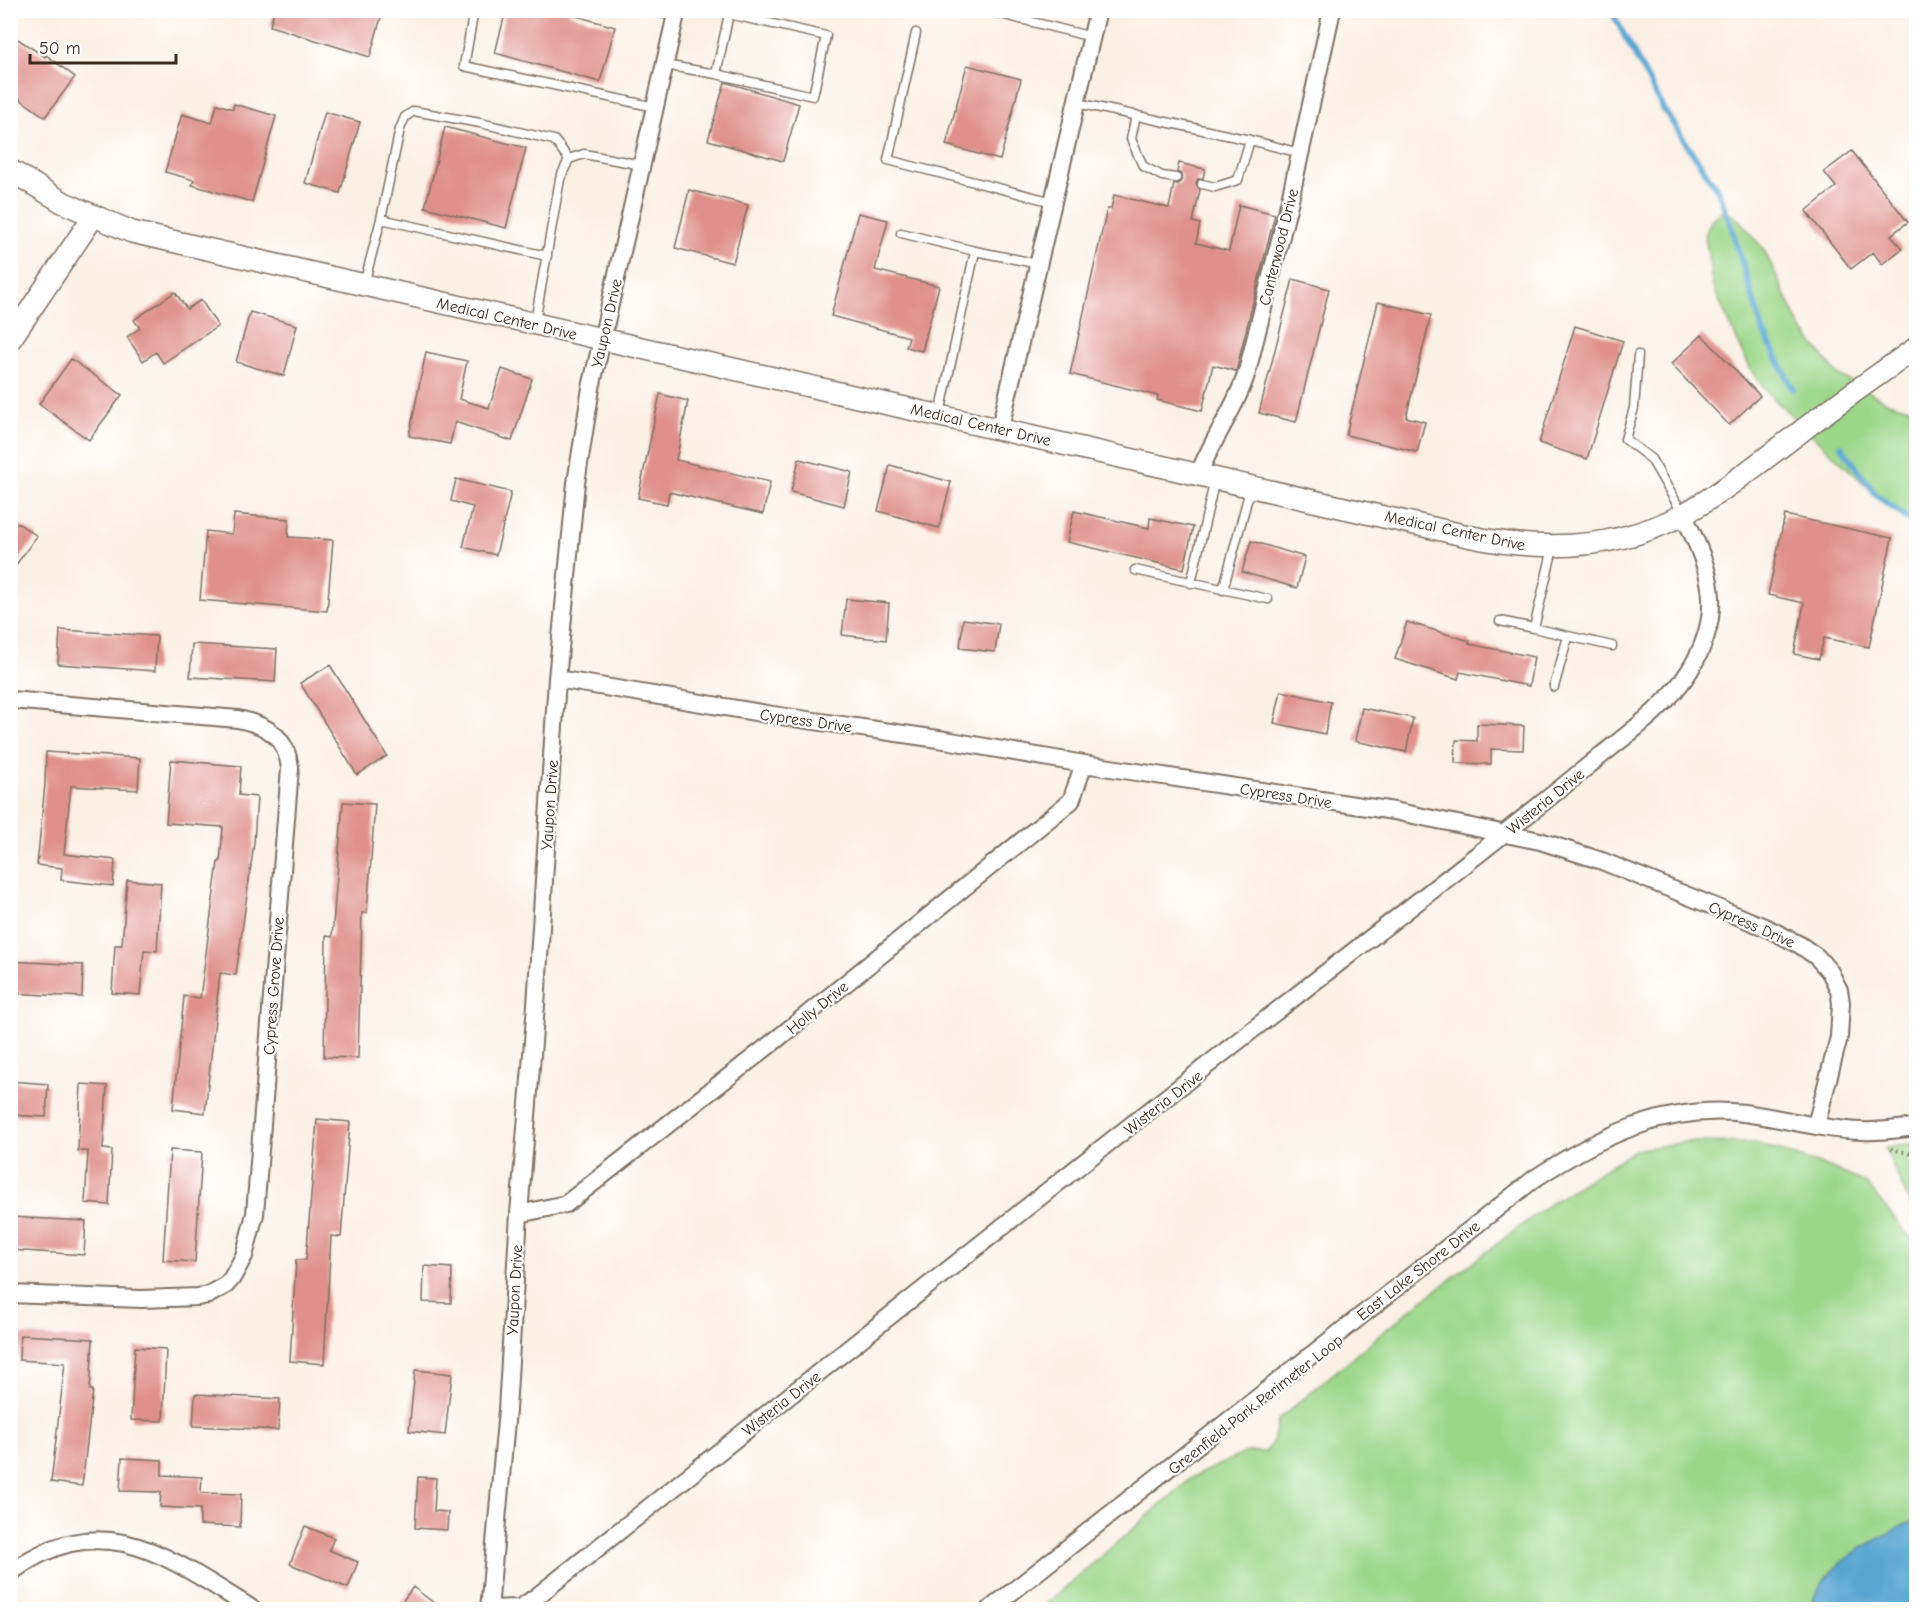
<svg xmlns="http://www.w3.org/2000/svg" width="1927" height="1620" viewBox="0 0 1927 1620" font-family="'Comic Neue',sans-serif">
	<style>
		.green { fill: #9bd689; stroke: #6b8054; stroke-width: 1.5 }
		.water { fill: #58a5d1; stroke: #4a6878; stroke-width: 1.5 }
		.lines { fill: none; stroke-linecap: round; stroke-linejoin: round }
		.stream { stroke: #58a5d1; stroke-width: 6 }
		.building { fill: #df908c }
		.service-casing { stroke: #7e6f63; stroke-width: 11 }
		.minor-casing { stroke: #7e6f63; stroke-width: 20 }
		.tertiary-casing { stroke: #7e6f63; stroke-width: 24 }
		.path { stroke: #7e6f63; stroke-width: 4; stroke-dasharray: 1.5 4.5; stroke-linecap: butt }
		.service { stroke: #fff; stroke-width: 8 }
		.minor { stroke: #fff; stroke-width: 16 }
		.tertiary { stroke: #fff; stroke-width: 21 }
		.labels { text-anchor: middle; stroke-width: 4.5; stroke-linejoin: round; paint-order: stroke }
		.street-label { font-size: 16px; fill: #3b2a1e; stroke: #fff }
	</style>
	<rect width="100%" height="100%" fill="#fff"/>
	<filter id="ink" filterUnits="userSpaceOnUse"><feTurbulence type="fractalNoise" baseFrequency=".0167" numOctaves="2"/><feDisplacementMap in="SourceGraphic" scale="12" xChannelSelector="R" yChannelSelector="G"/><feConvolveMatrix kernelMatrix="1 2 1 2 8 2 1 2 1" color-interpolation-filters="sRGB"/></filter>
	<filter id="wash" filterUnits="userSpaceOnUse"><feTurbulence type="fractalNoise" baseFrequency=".008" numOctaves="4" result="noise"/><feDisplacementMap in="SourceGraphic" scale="24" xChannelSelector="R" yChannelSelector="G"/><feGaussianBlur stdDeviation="1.35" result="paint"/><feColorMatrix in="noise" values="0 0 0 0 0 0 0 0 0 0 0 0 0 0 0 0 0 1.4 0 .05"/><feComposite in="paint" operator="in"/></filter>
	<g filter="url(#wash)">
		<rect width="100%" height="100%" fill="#fbf0e4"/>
		<path class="green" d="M1725,209L1739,220L1764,250L1801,328L1837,374L1885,401L1916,410V525L1876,495L1772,397L1752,372L1713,287L1705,235L1712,219Z
			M1685,1142L1755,1143L1829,1167L1866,1183L1905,1232L1916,1242V1519C1875,1541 1825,1559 1810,1609L1039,1610L1193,1477L1247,1452H1266L1273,1441L1278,1420L1406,1313L1552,1202L1635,1150Z
			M1916,1143V1217L1885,1148Z"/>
		<path class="water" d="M1916,1519V1609H1810C1825,1559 1875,1541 1916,1519Z"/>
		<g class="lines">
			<path class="stream" d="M1613,14L1663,108L1718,191L1730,223L1763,331L1793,389
				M1841,446L1876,495L1916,525"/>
		</g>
		<g id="blocks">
			<path class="building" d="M274,10H383L370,57L270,26Z
				M506,10H570L569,14L615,27L600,82L495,53Z
				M10,34L45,57L46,55L75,77L45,117L10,92Z
				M967,65L1021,79L1000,160L946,145Z
				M725,82L799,104L783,161L708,140Z
				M217,104L233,109L234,104L276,116L252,202L192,185L194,180L165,172L182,114L212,123Z
				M325,112L360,122L340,193L305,183Z
				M445,127L526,148L506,228L425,207Z
				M1852,151L1908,222L1891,235L1902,249L1882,264L1873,252L1851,269L1806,211L1836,187L1824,172Z
				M1179,163L1205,169L1203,178L1198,179L1196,183L1200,190L1193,222L1200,224L1196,243L1229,251L1239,205L1275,214L1236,371L1213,365L1202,411L1157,400L1158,396L1070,374L1107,209H1111L1114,195L1169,208L1174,184H1179L1182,179V175L1177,172Z
				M689,190L748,205L733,263L675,248Z
				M858,213L888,220L875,270L939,286L922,351L906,347L909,337L831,316Z
				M1293,279L1329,289L1296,422L1259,413Z
				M175,292L187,309L201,300L218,326L163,363L156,352L143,361L127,337L140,328L134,320Z
				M1378,302L1431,315L1406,417L1425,422L1417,452L1346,435Z
				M250,312L297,325L284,376L236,362Z
				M1575,326L1623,341L1587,459L1539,443Z
				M1702,335L1760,396L1729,425L1671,364Z
				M426,352L467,361L459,399L489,408L502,369L532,379L512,441L455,422L450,444L409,436Z
				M71,359L122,395L89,440L39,404Z
				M660,394L688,401L676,460L770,482L763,514L669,492L667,504L638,498Z
				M799,459L852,472L844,506L791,492Z
				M890,465L951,482L939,528L878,511Z
				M456,479L511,492L496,555L463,547L473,507L451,501Z
				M1074,511L1149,528L1150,518L1193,527L1184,569L1067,542Z
				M234,514L289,519L288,537L333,540L327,611L200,600L206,531L232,534Z
				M1785,515L1892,538L1869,647L1824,638L1819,659L1794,654L1804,603L1768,595Z
				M10,518L37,536L10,573Z
				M1251,541L1305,557L1297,588L1242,572Z
				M846,599L889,603L886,640L842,635Z
				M963,619L999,624L995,652L960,648Z
				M1407,622L1470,641L1469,644L1534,657L1529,686L1460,672L1458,679L1395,659Z
				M60,630L157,636L155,671L58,664Z
				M192,644L277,649L275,682L190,677Z
				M330,665L387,756L357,775L300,683Z
				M1281,691L1331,702L1325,734L1274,723Z
				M1362,708L1413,718L1406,752L1355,741Z
				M1477,724L1524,726L1523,750L1491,749V764L1455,763L1456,740L1477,741Z
				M46,752L140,758L138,790L71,786L64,854L115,860L113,886L61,880L62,868L37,865L45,784Z
				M171,760L241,766L239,795L257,797L254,843L236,975L220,973L205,1113L173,1109L184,996L200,998L218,862H220L223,827L166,823Z
				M343,802L375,804L367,913H362L358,1058L324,1057L326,936L332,937Z
				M127,880L161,883L157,951L144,950L140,995L112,993L115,945H122Z
				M10,961L83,965L82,997L10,993Z
				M10,1081L48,1084L46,1117L10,1115Z
				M81,1084L107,1086L103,1149L112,1150L109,1205L85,1203L88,1151H78Z
				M317,1119L350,1122L341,1237L331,1236L324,1364L290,1361L296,1260H306Z
				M170,1150L202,1152L195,1262L163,1260Z
				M10,1217L86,1221L84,1255L10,1250Z
				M424,1266L452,1268L451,1303L423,1302Z
				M20,1335L93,1339L90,1390H93L82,1486L51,1482L65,1363L19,1360Z
				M135,1347L166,1349L163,1421L131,1420Z
				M415,1370L452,1374L445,1435L409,1431Z
				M195,1394L280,1399L278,1430L193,1426Z
				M122,1458L162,1460V1475L202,1477L201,1493L241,1494L240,1527L200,1525V1509L160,1507L161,1492L120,1491Z
				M418,1477L436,1478L434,1511L448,1512L447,1530L415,1528Z
				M305,1526L334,1538L329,1550L358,1562L348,1588L290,1564Z
				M413,1587L443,1610H396Z"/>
		</g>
	</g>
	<g filter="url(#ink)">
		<use href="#blocks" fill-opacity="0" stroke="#7e6f63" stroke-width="1.5"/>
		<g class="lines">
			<g class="service-casing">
				<path id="service" d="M474,10L464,66L655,107
					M649,10L676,16
					M985,10L1092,37
					M916,33L888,160L1053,202
					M665,65L716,74L813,96L826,36L729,14L716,74
					M1077,103L1250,140L1300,153
					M1136,115L1131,139L1143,166L1162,176L1176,178
					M1202,184L1215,187L1238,180L1250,140
					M381,219L400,129L405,117L414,111L480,123L554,140L569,159
					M901,233L975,251
					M364,284L381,219L547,256
					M535,322L560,179L569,159L584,154L642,165
					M1638,355L1634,408L1625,439L1651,459L1683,514
					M940,414L975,251L1039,264
					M1553,548L1534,628L1568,636L1554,687
					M1135,570L1268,599
					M1191,583L1215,479
					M1223,590L1251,486
					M1500,621L1534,628
					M1568,636L1612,646"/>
			</g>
			<g class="minor-casing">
				<path id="minor" d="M1000,428L1098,10
					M1199,474C1212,439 1236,408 1247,372L1289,204L1332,10
					M557,679L773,715L945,740L1084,764L1394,811L1540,841L1602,861L1767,928L1800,945L1817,957L1830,972L1839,990L1841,1003L1839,1037L1816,1125
					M10,700L238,719C267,725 286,736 290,768L255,1214L244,1256L232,1278L226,1285L208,1295L198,1297L141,1299L10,1294
					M519,1214L566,1204L772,1043L1071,801L1084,764
					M10,1573C103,1503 171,1559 254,1610
					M489,1609L520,1608L536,1597C804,1385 1071,1170 1341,961C1424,897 1507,832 1588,766C1623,737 1666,709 1690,670C1726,611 1711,571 1683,514
					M489,1610L507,1410L519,1214L536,1005L557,679L576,483L591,388L677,10
					M989,1610L1534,1179C1598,1137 1665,1104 1744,1113C1783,1118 1822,1130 1862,1131C1880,1132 1899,1129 1916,1127"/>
			</g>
			<g class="tertiary-casing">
				<path id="tertiary" d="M10,170L64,203L132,232L1472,537C1544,552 1617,550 1684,514C1725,491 1761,461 1799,433C1837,403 1877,376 1916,348
					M10,340L93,217"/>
			</g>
			<path class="path" d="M1891,1149L1916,1155"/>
			<use href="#service" class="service"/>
			<use href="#minor" class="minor"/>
			<use href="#tertiary" class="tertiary"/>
		</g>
	</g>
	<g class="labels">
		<g class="street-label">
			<text transform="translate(1278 247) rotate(-76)" y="6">Canterwood Drive</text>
			<text transform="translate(507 318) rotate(13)" y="6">Medical Center Drive</text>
			<text transform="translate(606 323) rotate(-77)" y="6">Yaupon Drive</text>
			<text transform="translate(981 424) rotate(13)" y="6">Medical Center Drive</text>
			<text transform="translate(1455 530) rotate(12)" y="6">Medical Center Drive</text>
			<text transform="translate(806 720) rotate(8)" y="6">Cypress Drive</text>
			<text transform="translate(1286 795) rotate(9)" y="6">Cypress Drive</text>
			<text transform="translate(1545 801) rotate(-39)" y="6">Wisteria Drive</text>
			<text transform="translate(549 805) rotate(-86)" y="6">Yaupon Drive</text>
			<text transform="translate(1752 924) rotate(24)" y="6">Cypress Drive</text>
			<text transform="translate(273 986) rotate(-86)" y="6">Cypress Grove Drive</text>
			<text transform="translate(817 1007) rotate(-39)" y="6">Holly Drive</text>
			<text transform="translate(1163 1102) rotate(-38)" y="6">Wisteria Drive</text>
			<text transform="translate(1418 1270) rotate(-38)" y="6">East Lake Shore Drive</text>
			<text transform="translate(514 1290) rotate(-87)" y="6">Yaupon Drive</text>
			<text transform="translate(781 1403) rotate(-38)" y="6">Wisteria Drive</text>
			<text transform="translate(1255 1404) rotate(-38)" y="6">Greenfield Park Perimeter Loop</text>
		</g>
	</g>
	<rect width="1927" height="1620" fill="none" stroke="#fff" stroke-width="36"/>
	<path d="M30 54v9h146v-9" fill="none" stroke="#3b2a1e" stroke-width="3"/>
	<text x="39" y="54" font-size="18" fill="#3b2a1e" stroke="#ffffff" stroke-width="4.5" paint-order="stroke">50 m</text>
</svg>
